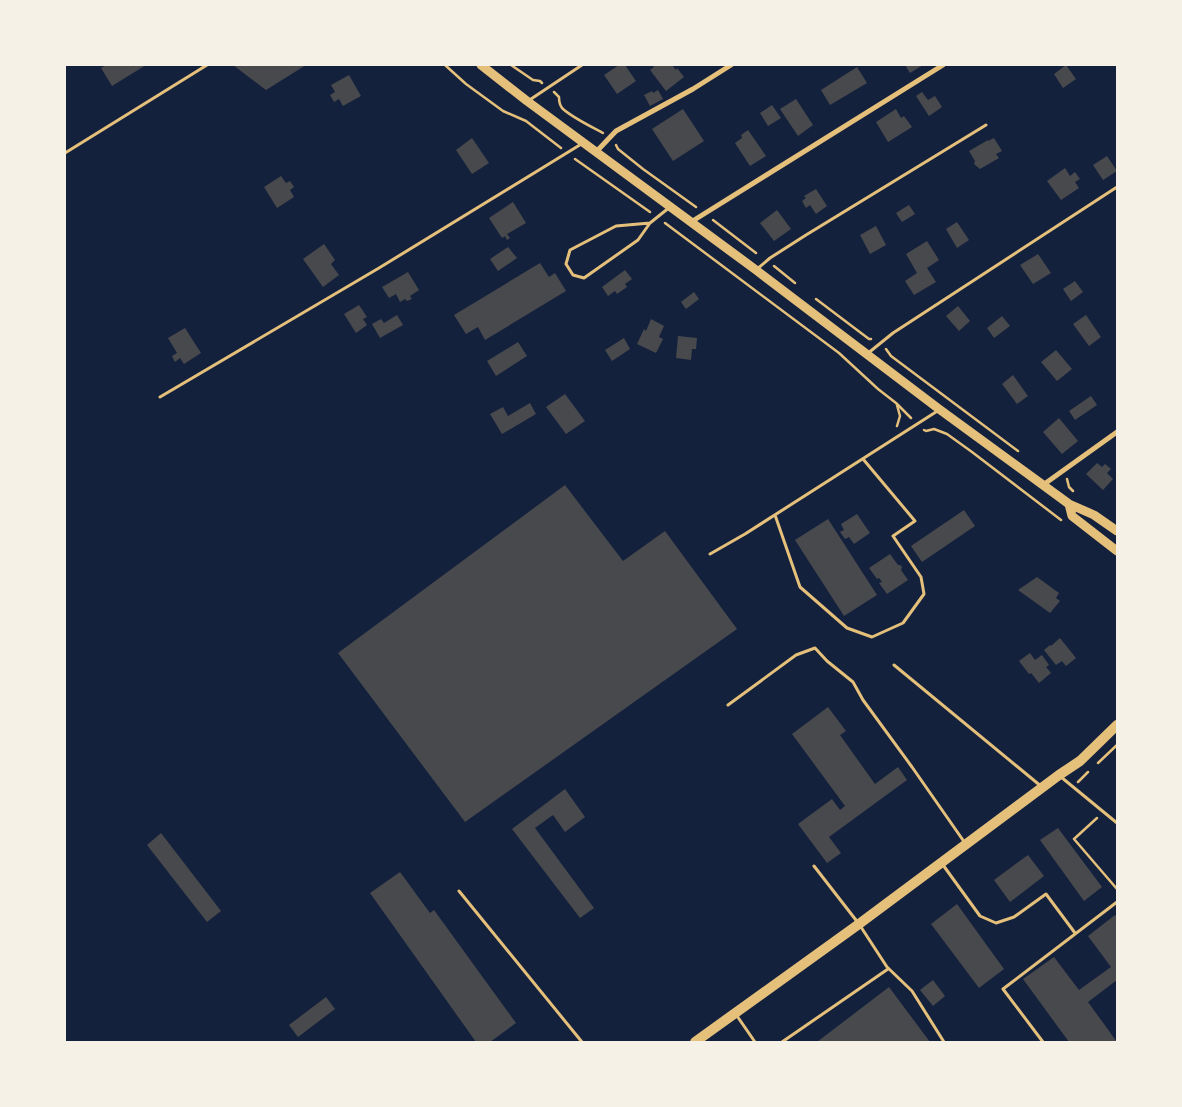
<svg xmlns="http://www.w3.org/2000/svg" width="1182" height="1107" viewBox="0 0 1182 1107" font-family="'PT Serif',serif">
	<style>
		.building { fill: #48494c }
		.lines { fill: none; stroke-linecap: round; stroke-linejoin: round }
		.path { stroke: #e5c07b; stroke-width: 2.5 }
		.service { stroke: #e5c07b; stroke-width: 3 }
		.minor { stroke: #e5c07b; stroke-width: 5 }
		.tertiary { stroke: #e5c07b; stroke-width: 9 }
		.secondary { stroke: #e5c07b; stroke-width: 10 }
	</style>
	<rect width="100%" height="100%" fill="#14213d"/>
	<path class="building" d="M106,65H146L112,86L101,68Z
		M233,65H306L266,90Z
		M619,65H625L636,81L617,94L604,75Z
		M652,65H672L676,70L677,68L684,77L666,91L650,70L654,67Z
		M905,65H923L910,73Z
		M1066,65L1076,79L1063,88L1054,74Z
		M857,67L867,83L830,105L821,90Z
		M349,75L361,96L343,106L339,99L334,102L330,95L335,92L331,85Z
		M658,90L663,99L650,106L644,95L652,91L653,93Z
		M922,92L928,100L935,96L942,107L929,116L916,96Z
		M796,99L813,125L798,136L780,109Z
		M772,105L781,118L768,126L760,113Z
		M683,109L704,141L673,161L652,129Z
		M896,109L901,118L904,116L912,127L888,142L876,122Z
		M748,130L766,156L750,166L735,143L742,138L741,135Z
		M472,138L489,163L472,174L456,150Z
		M994,138L1002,151L996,154L999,158L980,169L974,164L975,161L969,151L988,140V141Z
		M1107,156L1117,171L1103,180L1093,165Z
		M1065,168L1070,176L1075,172L1080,179L1075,182L1079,188L1061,200L1047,181Z
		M281,176L286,183L290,181L294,187L290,190L294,197L277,208L264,187Z
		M816,189L827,206L816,214L810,205L806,208L802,201L806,198L804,196Z
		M513,202L526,223L507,234L510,238L507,240L505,236L502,238L489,218Z
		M909,205L915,214L902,222L896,213Z
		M777,210L791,229L774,241L760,223Z
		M957,222L969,240L957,248L946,229Z
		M876,226L886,245L870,254L860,235Z
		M927,241L939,260L927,268L936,282L914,295L905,281L917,273L906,254Z
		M324,244L335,260L331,264L339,275L323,287L303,259Z
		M508,247L517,258L498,271L490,259Z
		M1038,254L1051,273L1033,284L1020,265Z
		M540,263L549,277L555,273L566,291L485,340L478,327L466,334L454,315Z
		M625,270L632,279L625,284L627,287L617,294L615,291L608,296L602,287Z
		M408,272L419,290L410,296L412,299L407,301L405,299L400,302L396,294L389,298L382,287Z
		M1075,281L1083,292L1071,301L1063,289Z
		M694,292L699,299L686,309L681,302Z
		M359,305L367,317L363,319L367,325L356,333L344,314Z
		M958,306L970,321L959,331L946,316Z
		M397,315L403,325L380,338L372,324L381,319L384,323Z
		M1086,315L1101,337L1089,346L1073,324Z
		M1002,316L1010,326L994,338L987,328Z
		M651,319L664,326L659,337L663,339L656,353L637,344L644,329L646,331Z
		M185,328L201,353L184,364L180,358L175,362L172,356L177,353L168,338Z
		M678,336L697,338L696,349H692L691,360L676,358Z
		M624,338L630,349L612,361L605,350Z
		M518,342L527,356L496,376L487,361Z
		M1056,350L1072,369L1057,381L1041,362Z
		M1013,375L1028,396L1017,404L1002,384Z
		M565,394L585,421L566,434L546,407Z
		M1091,396L1097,405L1075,420L1069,411Z
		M530,403L536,414L502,434L490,414L503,407L508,416Z
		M1059,418L1078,441L1062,454L1043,432Z
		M1097,463L1102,467L1105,464L1111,469L1107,473L1113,479L1103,490L1086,474Z
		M565,485L623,561L665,531L737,629L465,822L338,653Z
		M964,510L975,526L922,562L911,546Z
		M857,514L870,533L854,544L849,537L845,539L840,532L844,530L841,524Z
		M828,519L877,595L844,616L795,540Z
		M890,554L898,565H900L902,567L901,570L908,580L887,594L879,583L882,582L879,578L877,579L869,568Z
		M1037,577L1059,593L1056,598L1060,601L1050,613L1018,590Z
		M1060,638L1076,658L1066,666L1062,661L1056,665L1044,650L1050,645L1051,646Z
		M1030,653L1035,660L1042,655L1049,665L1046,667L1051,673L1039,683L1031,673L1029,674L1019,661Z
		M828,707L846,731L840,735L875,784L898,767L907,780L829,837L841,853L827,863L798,824L832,799L840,810L845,806L792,734Z
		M565,789L585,817L565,832L553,815L535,828L594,908L580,918L512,829Z
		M1058,828L1102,887L1084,901L1040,840Z
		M161,833L221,911L207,922L147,845Z
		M1028,855L1044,876L1010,902L994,880Z
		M400,872L430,913L434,910L516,1023L490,1042H476L370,893Z
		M957,904L1004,969L979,988L931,924Z
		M1115,915L1117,918V980L1088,1002L1117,1042H1069L1023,979L1054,957L1079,990L1111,967L1088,936Z
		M933,980L945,996L933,1006L920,990Z
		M889,987L930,1042H817Z
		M326,997L335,1009L298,1037L289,1025Z"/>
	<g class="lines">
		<path class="path" d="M445,65L466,84L503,111L526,121L561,148
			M511,65L533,80L540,81L542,83
			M554,92L559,97C559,101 559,104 562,108C571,117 592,127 603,133
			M616,145L618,149L643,169L696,207
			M575,159L650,212
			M713,220L756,253
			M665,223L839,353L878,389L896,403L911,418
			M774,266L795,283
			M816,299L869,339H871
			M886,349L891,356L1018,451
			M897,405L900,416L897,426
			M924,430L926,431L934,429L947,434L972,452L1061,520
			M1067,479L1069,487L1073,491
			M1098,763L1117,745
			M1078,782L1088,772
			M1097,818L1074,839L1117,889"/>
		<path class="service" d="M528,101L582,65
			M65,153L207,65
			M650,223L638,240L584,278L573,275L566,264L570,250L616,226L650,223L670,207
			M756,270L770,258L806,235L986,125
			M867,354L893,333L1117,187
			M160,397L379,268L583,143
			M775,515L800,587L847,628L872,637L903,623L924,594L921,577L893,536L915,521L863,459
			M710,554L745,534L939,410
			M894,665L1042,787
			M728,705L796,655L815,648L827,661L853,682L863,700L912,767L965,843
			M1061,777L1117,823
			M943,865L980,916L996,923L1014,917L1046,894L1075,933
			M814,866L859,924L887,967L912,991L944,1042
			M459,891L582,1042
			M737,1016L755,1042
			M782,1042L888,969
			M1043,1042L1003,989L1117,902"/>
		<path class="minor" d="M596,152L616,131L693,89L731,65
			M691,222L943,65
			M1043,485L1117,432"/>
		<path class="tertiary" d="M481,65L527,101L756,270L939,409L1069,504L1094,515L1117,531
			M1069,504L1072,516L1117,551"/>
		<path class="secondary" d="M695,1042L859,924L1059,775L1080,761L1117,725"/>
	</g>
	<rect width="1182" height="1107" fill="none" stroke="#f6f1e7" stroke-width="132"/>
</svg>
